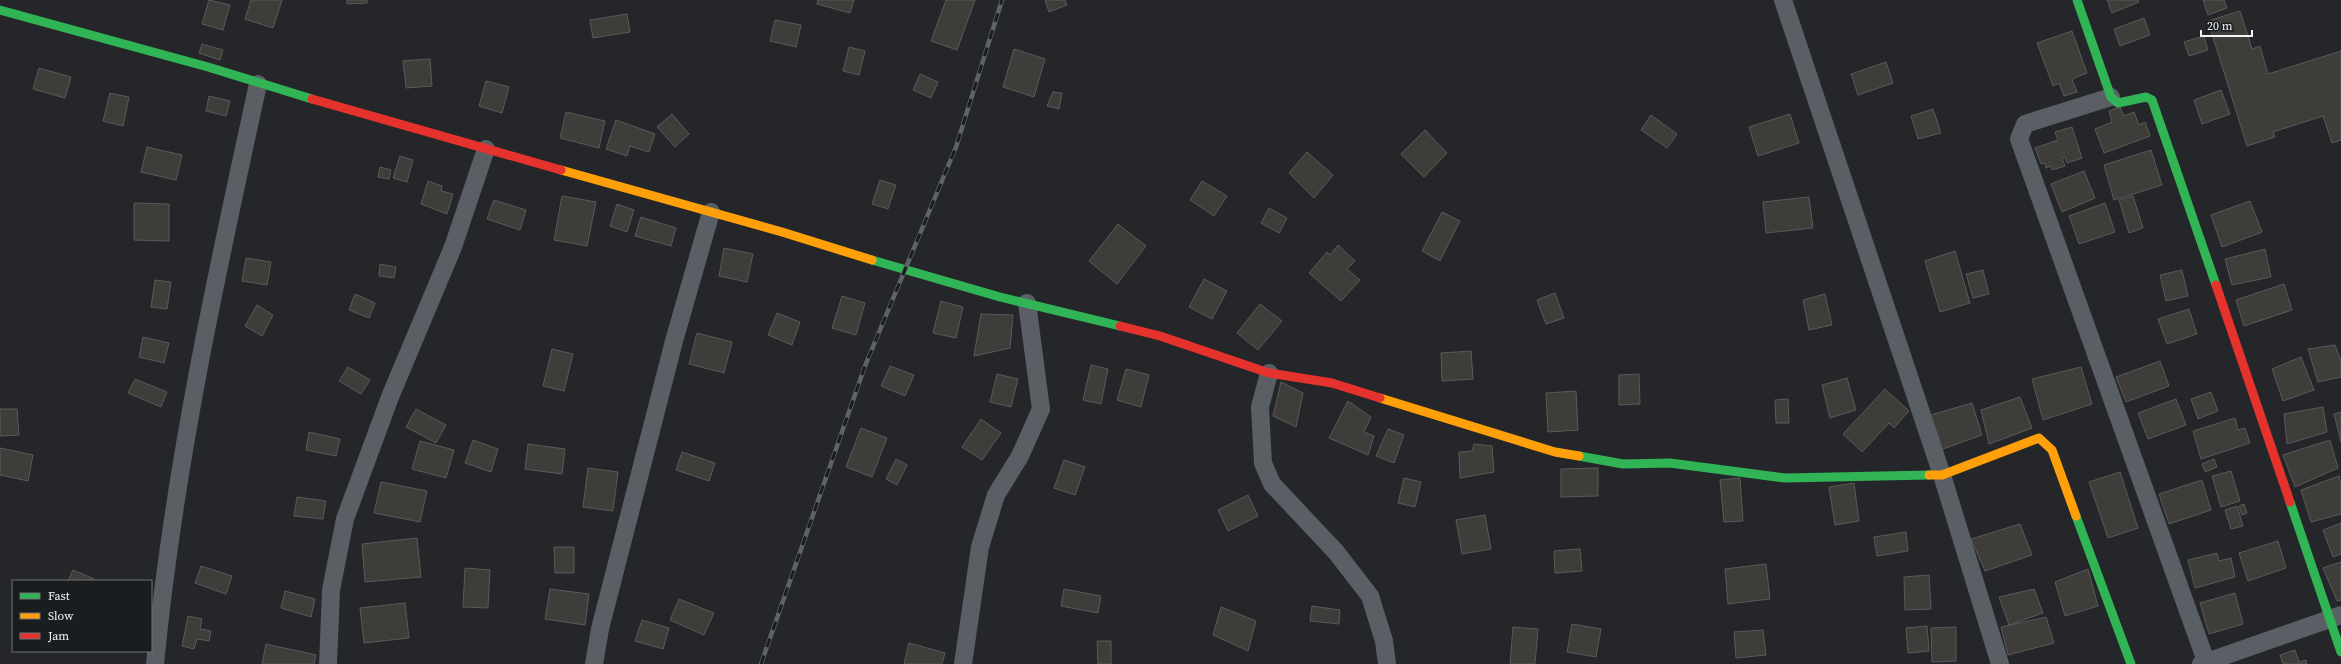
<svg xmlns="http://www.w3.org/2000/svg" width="2341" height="664" viewBox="0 0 2341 664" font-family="'Source Serif 4',serif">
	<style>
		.building { fill: #3e3d39; stroke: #5a5a5b }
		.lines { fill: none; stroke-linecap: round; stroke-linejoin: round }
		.street { stroke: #5a5f66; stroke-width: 18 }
		.fast { stroke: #30b455; stroke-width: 9 }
		.slow { stroke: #ff9f0a; stroke-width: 9 }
		.jam { stroke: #e5322d; stroke-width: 9 }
		.rail-casing { stroke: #5f6266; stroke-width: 4.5 }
		.rail { stroke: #191d20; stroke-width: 3; stroke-dasharray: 9; stroke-linecap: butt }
	</style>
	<rect width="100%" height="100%" fill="#242629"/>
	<path class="building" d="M209,0L230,5L223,30L202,24Z
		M251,0H282L273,28L245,19Z
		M347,0H367V3L347,4Z
		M818,0H854L850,13L817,4Z
		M946,0H975L957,50L931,41Z
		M1045,0H1065L1067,5L1049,12Z
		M2107,0H2138L2139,2L2112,13Z
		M2203,0H2224L2227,8L2208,15Z
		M2240,11L2252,49L2260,46L2268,74L2341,51V140L2332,143L2323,116L2273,132L2275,137L2247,146L2208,21Z
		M627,14L630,32L593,38L590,20Z
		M2144,18L2150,35L2120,46L2114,29Z
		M775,20L801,25L796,47L770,41Z
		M2072,31L2087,73L2072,79L2077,92L2064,96L2059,83L2053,86L2037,43Z
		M2204,36L2208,50L2189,56L2184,42Z
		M202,44L223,50L220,60L199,53Z
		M849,47L865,51L859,75L843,71Z
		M1014,49L1045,59L1034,97L1003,87Z
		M430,59L432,86L406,88L403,61Z
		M1886,62L1893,83L1858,95L1851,74Z
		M39,68L71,77L65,98L33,89Z
		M920,74L938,82L931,98L913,90Z
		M486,81L509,87L502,113L479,106Z
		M2221,90L2230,114L2202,124L2194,100Z
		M1053,92L1062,93L1059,109L1047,106Z
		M110,93L129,97L123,126L103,121Z
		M209,96L230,101L226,116L206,111Z
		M2120,107L2124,116L2134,112L2139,125L2145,122L2150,136L2104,153L2095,129L2112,122L2109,111Z
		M1933,109L1941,133L1918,139L1911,116Z
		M566,112L605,121L599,148L560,138Z
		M672,114L689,134L675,147L657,127Z
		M1790,114L1799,143L1758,156L1749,127Z
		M1651,115L1677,134L1667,148L1641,130Z
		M616,120L655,134L649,152L630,146L627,156L606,149Z
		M2072,127L2082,158L2067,163L2065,157L2062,158L2065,166L2052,170L2051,166L2046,168L2045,163L2041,164L2035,148L2058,140L2055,132Z
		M1425,130L1447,153L1424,177L1401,154Z
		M147,147L182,155L176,180L141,172Z
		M2151,150L2162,185L2114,200L2104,165Z
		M1307,152L1333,175L1314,198L1289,173Z
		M400,156L413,160L407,182L393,178Z
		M380,167L391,170L389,179L378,177Z
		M2084,171L2095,198L2062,212L2051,184Z
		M880,180L896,185L888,209L872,204Z
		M428,181L442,186L441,191L453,194L447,214L421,204Z
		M1202,181L1227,196L1214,216L1190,200Z
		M562,196L596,202L587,246L554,240Z
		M2133,196L2143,228L2129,233L2119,200Z
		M1809,197L1813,228L1766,233L1763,202Z
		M494,200L526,210L520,230L487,219Z
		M2250,201L2262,232L2222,247L2211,215Z
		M134,203L169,204V241L134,240Z
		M2105,203L2115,232L2079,244L2069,216Z
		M617,204L634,210L627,232L610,226Z
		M1269,208L1287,218L1279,233L1261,223Z
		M1442,212L1460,221L1440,261L1422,251Z
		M641,217L676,228L671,246L635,236Z
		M1118,224L1146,246L1117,284L1089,261Z
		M1338,245L1355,261L1347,269L1360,280L1341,301L1309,273L1327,252L1330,255Z
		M724,248L753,254L747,282L719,276Z
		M2265,249L2271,277L2232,285L2225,259Z
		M1955,251L1970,303L1940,312L1925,261Z
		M246,258L271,262L267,285L242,281Z
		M380,264L396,267L394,278L379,276Z
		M1983,270L1989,294L1973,298L1966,274Z
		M2182,270L2188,296L2166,301L2160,275Z
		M1204,279L1227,291L1212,319L1189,307Z
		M155,280L171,282L167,309L151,307Z
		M2284,284L2292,310L2244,326L2236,300Z
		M1555,293L1564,318L1546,324L1537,300Z
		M355,294L375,303L369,318L349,310Z
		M1825,294L1832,325L1809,330L1803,300Z
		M842,296L865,303L856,335L832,328Z
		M941,301L963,307L956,338L933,333Z
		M1260,304L1282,321L1258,350L1237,333Z
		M257,305L273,315L262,336L245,326Z
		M2189,309L2197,334L2167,344L2158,319Z
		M777,313L800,322L792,345L768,335Z
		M981,314L1013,315L1010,348L974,356Z
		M697,333L732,342L724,373L689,364Z
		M143,337L169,343L164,363L139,357Z
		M2335,345L2341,361V377L2318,382L2308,349Z
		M552,349L573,354L564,391L543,386Z
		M1471,351L1473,379L1442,381L1441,353Z
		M2301,357L2314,390L2283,401L2272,369Z
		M2160,361L2169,386L2126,402L2116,377Z
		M1091,365L1108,369L1101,404L1083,400Z
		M890,366L914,375L905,396L881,386Z
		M348,367L370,380L361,394L339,381Z
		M2081,367L2092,404L2043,420L2032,379Z
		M1126,369L1149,375L1141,407L1117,400Z
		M997,374L1018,379L1011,407L990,402Z
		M1639,374L1640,404L1619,405V375Z
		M1847,378L1856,410L1830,418L1822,385Z
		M135,379L167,392L161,407L128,393Z
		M1281,382L1303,393L1296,427L1273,416Z
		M1885,389L1909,411L1894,428L1889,423L1862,452L1843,434Z
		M1576,391L1578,430L1548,432L1546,393Z
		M2211,392L2218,411L2198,419L2191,399Z
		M2020,397L2032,428L1989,444L1981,410Z
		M1788,399L1789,423H1776L1775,400Z
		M2176,399L2186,425L2148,439L2138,413Z
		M1348,401L1371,417L1364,432L1374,436L1368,455L1329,438Z
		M1972,403L1982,435L1940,450L1927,416Z
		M2323,407L2327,432L2287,444L2284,414Z
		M0,409H17L19,435L0,436Z
		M416,409L446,425L436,443L406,427Z
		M2341,412V442L2334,414Z
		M2235,418L2238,430L2245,428L2250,443L2201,459L2193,431Z
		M981,419L1001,433L982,460L962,447Z
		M861,428L887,438L872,477L846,467Z
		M1388,429L1404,435L1394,463L1376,456Z
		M309,432L340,439L336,456L306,450Z
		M473,440L498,449L491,472L465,463Z
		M2330,440L2338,468L2295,487L2283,455Z
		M420,441L454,450L446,478L412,469Z
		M528,444L565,449L562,474L525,469Z
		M1474,444L1492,446L1494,472L1460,478L1459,452L1472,451Z
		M0,448L33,455L28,481L0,475Z
		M682,452L715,463L709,481L676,470Z
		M896,459L907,465L897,485L886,479Z
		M2214,459L2217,467L2205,472L2202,464Z
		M1064,460L1085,467L1075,495L1054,488Z
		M588,468L618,472L613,511L583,507Z
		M1598,468V496L1561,497V469Z
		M2231,471L2240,501L2221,507L2212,476Z
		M2120,472L2138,528L2108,538L2089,482Z
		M2339,476L2341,484V514L2311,522L2301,490Z
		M1404,478L1421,482L1415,507L1398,503Z
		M1740,478L1743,521L1724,522L1720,480Z
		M2202,480L2211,510L2169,524L2159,494Z
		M381,482L427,491L420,522L374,513Z
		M1854,483L1859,521L1835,525L1829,487Z
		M1248,495L1258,516L1228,531L1218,510Z
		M297,497L326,501L323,519L294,516Z
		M2244,504L2247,513L2242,515L2239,506Z
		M2237,506L2243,526L2231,529L2225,510Z
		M1485,515L1491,549L1462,554L1456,520Z
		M2341,523V554L2333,557L2323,530Z
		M2020,524L2032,555L1985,571L1971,539Z
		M1906,532L1908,551L1877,556L1874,537Z
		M417,538L421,577L365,582L362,544Z
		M2278,541L2286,568L2248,581L2239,553Z
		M554,547H574V573H555Z
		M1580,549L1582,571L1555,573L1554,551Z
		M2217,553L2219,561L2231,558L2235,577L2195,588L2188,560Z
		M2341,562V600L2337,601L2323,568Z
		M1766,564L1770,599L1728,604L1725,569Z
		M201,566L232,576L226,594L195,583Z
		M465,568L490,570L488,608L463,607Z
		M2088,569L2098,606L2065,616L2055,582Z
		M73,570L94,579L93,581H68Z
		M1929,575L1931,609L1905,610L1904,577Z
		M550,589L589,594L585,625L545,619Z
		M1064,589L1101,596L1098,613L1061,606Z
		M2034,589L2043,613L2009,625L1999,597Z
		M285,591L315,599L311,617L281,608Z
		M2235,593L2243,624L2209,634L2200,603Z
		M679,599L714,613L704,635L670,620Z
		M405,603L409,638L364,643L360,608Z
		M1312,606L1340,610L1339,624L1310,621Z
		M1221,607L1256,621L1248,651L1213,635Z
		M188,616L202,619L200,629L211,631L209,641L197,639L194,649L182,646Z
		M2046,617L2054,643L2008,655L2001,627Z
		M642,620L669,628L663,649L635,641Z
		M1572,624L1601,629L1596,657L1567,652Z
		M1927,626L1929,651L1908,653L1906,628Z
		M1513,627L1538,629L1535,664H1510Z
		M1956,627V661L1932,662L1931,628Z
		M1763,630L1766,655L1736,658L1734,632Z
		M1097,641H1111V664H1098Z
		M909,643L945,653L942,664H904Z
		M266,644L316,655L314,664H262Z
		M2295,650L2299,662L2306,660L2307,664H2283L2280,655Z"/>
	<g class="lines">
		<path class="street" d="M1783,0L1942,475L2000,664
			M2111,97L2025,124L2019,139L2207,664
			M1269,373L1260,407L1263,463L1272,484L1336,552L1370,596L1384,641L1387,664
			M155,664C174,468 216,276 258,84
			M328,664L331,590L345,519L390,397L453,247L486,149
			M594,664L600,629L674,341L711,212
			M963,664L980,547L996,495L1020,456L1041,409L1027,303
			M2201,664L2341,615"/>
		<path class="fast" d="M2077,0L2111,97L2118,103L2146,97L2152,100L2216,285
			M0,10L208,67L312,99
			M872,260L1000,297L1120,326
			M1579,456L1623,464L1670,463L1785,478L1929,475
			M2290,502L2341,652
			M2076,516L2131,664"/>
		<path class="slow" d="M561,170L782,232L872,260
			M1380,398L1555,452L1579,456
			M1929,475H1942L2039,438L2052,450L2076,516"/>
		<path class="jam" d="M312,99L561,170
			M2216,285L2290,502
			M1120,326L1160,336L1269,373L1332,383L1380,398"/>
		<g class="rail-casing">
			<path id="rail" d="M761,664L865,366L956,147L1002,0"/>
		</g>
		<use href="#rail" class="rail"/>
	</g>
	<rect x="12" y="580" width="140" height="72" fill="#191d20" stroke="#707376"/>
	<rect x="20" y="593" width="20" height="6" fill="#30b455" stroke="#707376"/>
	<text x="48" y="600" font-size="12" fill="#f2f5f7">Fast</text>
	<rect x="20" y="613" width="20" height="6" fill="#ff9f0a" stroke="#707376"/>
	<text x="48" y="620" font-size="12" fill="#f2f5f7">Slow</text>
	<rect x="20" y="633" width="20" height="6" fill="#e5322d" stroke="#707376"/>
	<text x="48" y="640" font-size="12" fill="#f2f5f7">Jam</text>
	<path d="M2201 30v6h51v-6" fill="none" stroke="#f2f5f7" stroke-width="2"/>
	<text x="2207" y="30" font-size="12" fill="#f2f5f7" stroke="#191d20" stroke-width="3" paint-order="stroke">20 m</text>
</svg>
